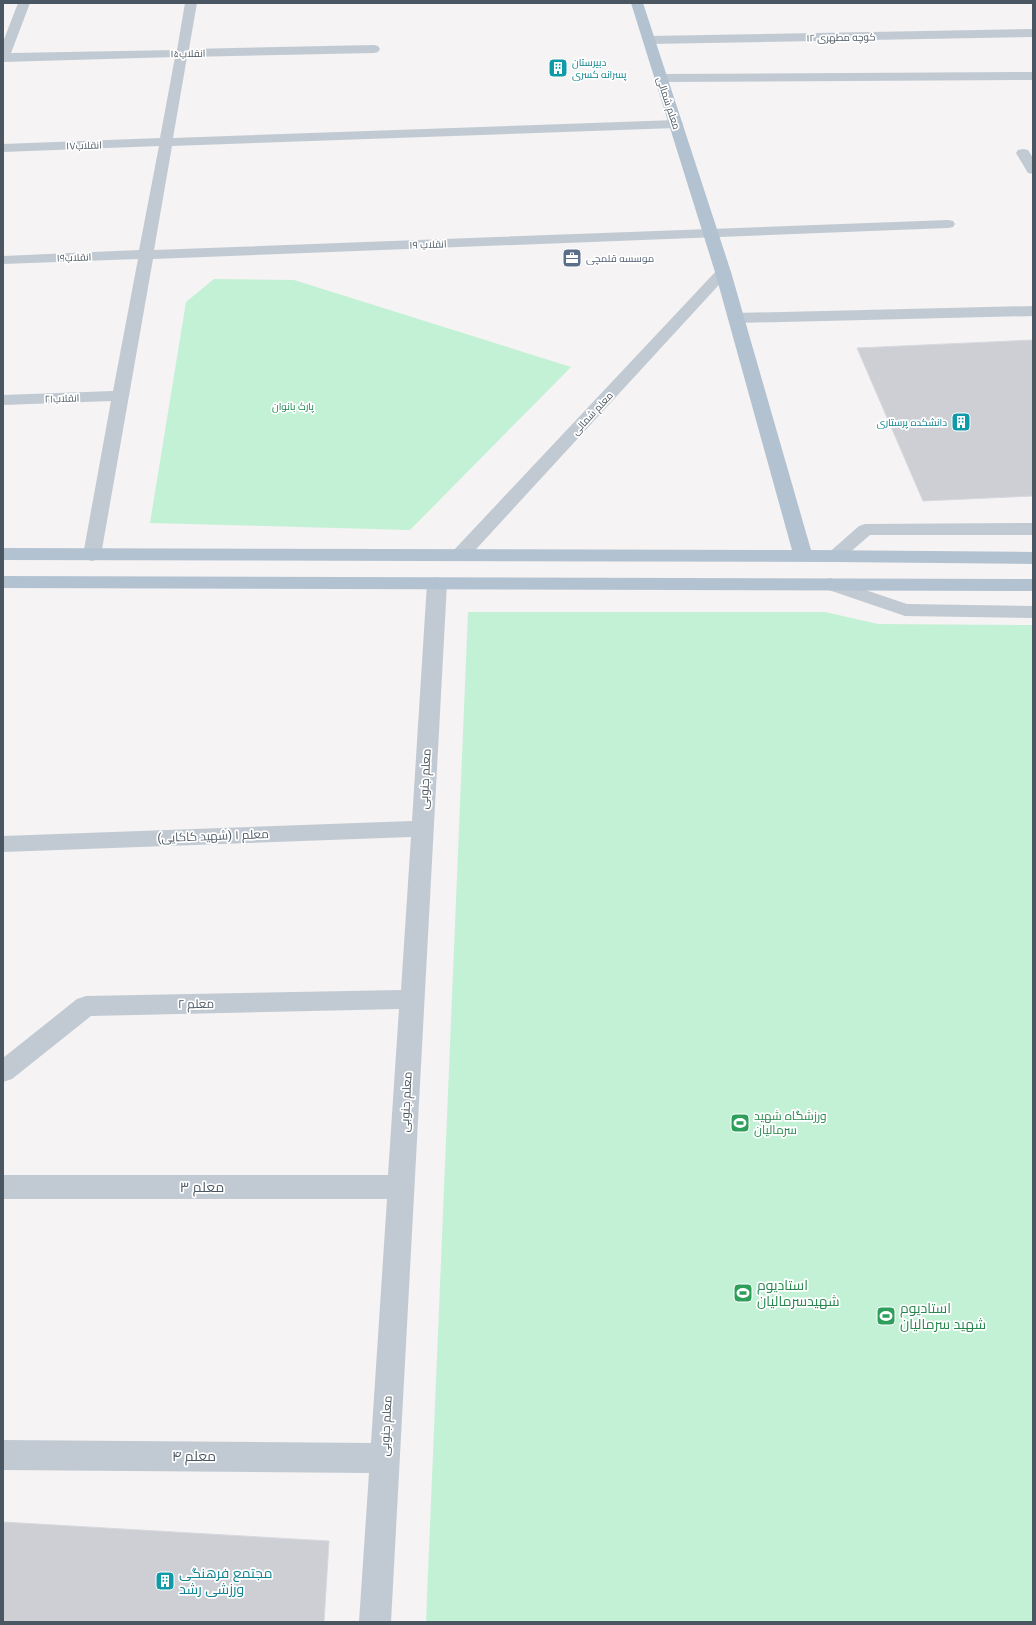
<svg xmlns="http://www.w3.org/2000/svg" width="1036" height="1625" viewBox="0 0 1036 1625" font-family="Roboto,Cairo,sans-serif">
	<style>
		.green { fill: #c3f1d5 }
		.building { fill: #cdcfd5; stroke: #d7d9de }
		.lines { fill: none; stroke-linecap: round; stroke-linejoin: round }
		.minor { fill: #c1cad2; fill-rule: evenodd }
		.major { fill: #b3c2d1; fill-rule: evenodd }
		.labels { text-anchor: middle; stroke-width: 3.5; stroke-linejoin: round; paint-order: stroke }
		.far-street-label { font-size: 10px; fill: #4a5661; stroke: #fff }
		.far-culture-label { font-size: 10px; fill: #0d838f; stroke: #fff; text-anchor: start }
		.far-service-label { font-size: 10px; fill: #4e5e75; stroke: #fff; text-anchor: start }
		.far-park-label { font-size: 10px; fill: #17864f; stroke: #fff }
		.street-label { font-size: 12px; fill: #4a5661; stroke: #fff }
		.leisure-label { font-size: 12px; fill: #27864d; stroke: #fff; text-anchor: start }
		.near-street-label { font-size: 14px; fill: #4a5661; stroke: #fff }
		.near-leisure-label { font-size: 14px; fill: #27864d; stroke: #fff; text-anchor: start }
		.near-culture-label { font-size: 14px; fill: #0d838f; stroke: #fff; text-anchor: start }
	</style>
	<rect width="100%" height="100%" fill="#f5f3f3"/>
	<path class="green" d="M214,279L294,280L571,367L410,530L150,523L186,302Z
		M468,612H825L878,624L1033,625V1622H426Z"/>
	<path class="building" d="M1033,340V496L923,501L857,348Z
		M3,1522L329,1541L324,1622H3Z"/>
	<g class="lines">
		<path class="minor" d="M18,3H30L11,53L177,50L185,3H197L189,49L374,45L378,46L380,49L378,52L374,53L187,57L173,138L676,120L681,121L683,124L681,127L676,128L172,146L154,250L948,220L953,221L955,224L953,227L948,228L153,259L101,555L99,559L92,561L85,559L83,555L111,401L3,405V395L113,391L138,259L3,264V256L139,250L159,146L3,152V144L160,138L175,57L3,62V42Z
			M1033,29V37L649,44L645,43L643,40L645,37L649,36Z
			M1033,72V80L661,82L657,81L655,78L657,75L661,74Z
			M1023,149L1028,150L1033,158V174L1028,173L1016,153L1018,150Z
			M723,267L728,269L731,272L728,275L467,559L460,561L453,559L451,555L453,551L718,269Z
			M1033,306V316L736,323L730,321L728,318L730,315L736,313Z
			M1033,523V535H870L841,560L834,562L827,560L825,556L859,526L865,524Z
			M437,577L444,579L447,583L391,1622H359L369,1473L3,1470V1440L371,1443L387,1199H3V1175H388L399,1009L91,1016L12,1079L3,1082V1058L77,999L86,996L401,990L411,837L3,852V836L412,821L427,583L430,579Z
			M830,578L907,604L1033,606V618L905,616L823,588L820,584L823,580Z"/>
		<path class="major" d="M631,3H643L731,272L811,550L1033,552V564L834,562L3,560V548L792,550L715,272Z
			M3,576L1033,579V591L3,588Z"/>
	</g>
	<defs>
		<g id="building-square" transform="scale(1)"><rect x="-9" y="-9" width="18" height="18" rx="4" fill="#0f9aa8" stroke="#fff"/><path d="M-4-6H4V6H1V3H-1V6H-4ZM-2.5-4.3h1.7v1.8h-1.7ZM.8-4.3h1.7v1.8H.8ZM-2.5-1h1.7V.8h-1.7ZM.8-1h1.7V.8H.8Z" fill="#fff"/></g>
		<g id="office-square" transform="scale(1)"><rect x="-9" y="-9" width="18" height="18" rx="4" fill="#5c6f8a" stroke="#fff"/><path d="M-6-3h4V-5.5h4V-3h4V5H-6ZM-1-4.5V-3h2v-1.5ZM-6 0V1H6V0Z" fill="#fff"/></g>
		<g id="stadium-square" transform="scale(1)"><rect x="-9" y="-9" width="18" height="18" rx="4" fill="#2e9e5b" stroke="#fff"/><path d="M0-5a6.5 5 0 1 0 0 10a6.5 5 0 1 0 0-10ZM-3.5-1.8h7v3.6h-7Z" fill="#fff"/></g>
	</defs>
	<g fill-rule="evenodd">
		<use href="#building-square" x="558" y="68"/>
		<use href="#office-square" x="572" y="258"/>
		<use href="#building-square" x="961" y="422"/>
		<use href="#stadium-square" x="740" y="1123"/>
		<use href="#stadium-square" x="743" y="1293"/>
		<use href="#stadium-square" x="886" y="1316"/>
		<use href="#building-square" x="165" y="1581"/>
	</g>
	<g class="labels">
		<g class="far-street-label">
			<text transform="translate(841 37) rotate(-1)" y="4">کوچه مطهری ۱۲</text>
			<text transform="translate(188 53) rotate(-1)" y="4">انقلاب۱۵</text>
			<text transform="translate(669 103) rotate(72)" y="4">معلم شمالی</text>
			<text transform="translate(84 145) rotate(-2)" y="4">انقلاب۱۷</text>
			<text transform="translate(428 244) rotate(-2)" y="4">انقلاب ۱۹</text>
			<text transform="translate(74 257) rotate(-2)" y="4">انقلاب۱۹</text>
			<text transform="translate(62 398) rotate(-2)" y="4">انقلاب۲۱</text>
			<text transform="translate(592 413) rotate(-47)" y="4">معلم شمالی</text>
		</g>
		<g class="far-culture-label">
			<text x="572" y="66">دبیرستان<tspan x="572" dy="12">پسرانه کسری</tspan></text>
			<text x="947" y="426" text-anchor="end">دانشکده پرستاری</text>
		</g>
		<g class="far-service-label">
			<text x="586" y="262">موسسه قلمچی</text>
		</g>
		<g class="far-park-label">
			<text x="293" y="410">پارک بانوان</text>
		</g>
		<g class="street-label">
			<text transform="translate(425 779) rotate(-87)" y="4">معلم جنوبی</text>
			<text transform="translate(213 836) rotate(-2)" y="4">معلم ۱ (شهید کاکایی)</text>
			<text transform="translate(196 1004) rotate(-1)" y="4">معلم ۲</text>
			<text transform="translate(406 1102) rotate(-87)" y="4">معلم جنوبی</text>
			<text transform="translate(386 1426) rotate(-87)" y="4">معلم جنوبی</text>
		</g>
		<g class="leisure-label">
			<text x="754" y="1120">ورزشگاه شهید<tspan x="754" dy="14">سرمالیان</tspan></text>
		</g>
		<g class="near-street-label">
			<text x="202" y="1192">معلم ۳</text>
			<text x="194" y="1461">معلم ۴</text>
		</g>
		<g class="near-leisure-label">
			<text x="757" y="1290">استادیوم<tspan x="757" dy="16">شهیدسرمالیان</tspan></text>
			<text x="900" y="1313">استادیوم<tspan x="900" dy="16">شهید سرمالیان</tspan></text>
		</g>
		<g class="near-culture-label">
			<text x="179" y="1578">مجتمع فرهنگی<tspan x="179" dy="16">ورزشی رشد</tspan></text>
		</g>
	</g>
	<rect width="1036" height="1625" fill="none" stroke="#4a5661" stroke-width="8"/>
</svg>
